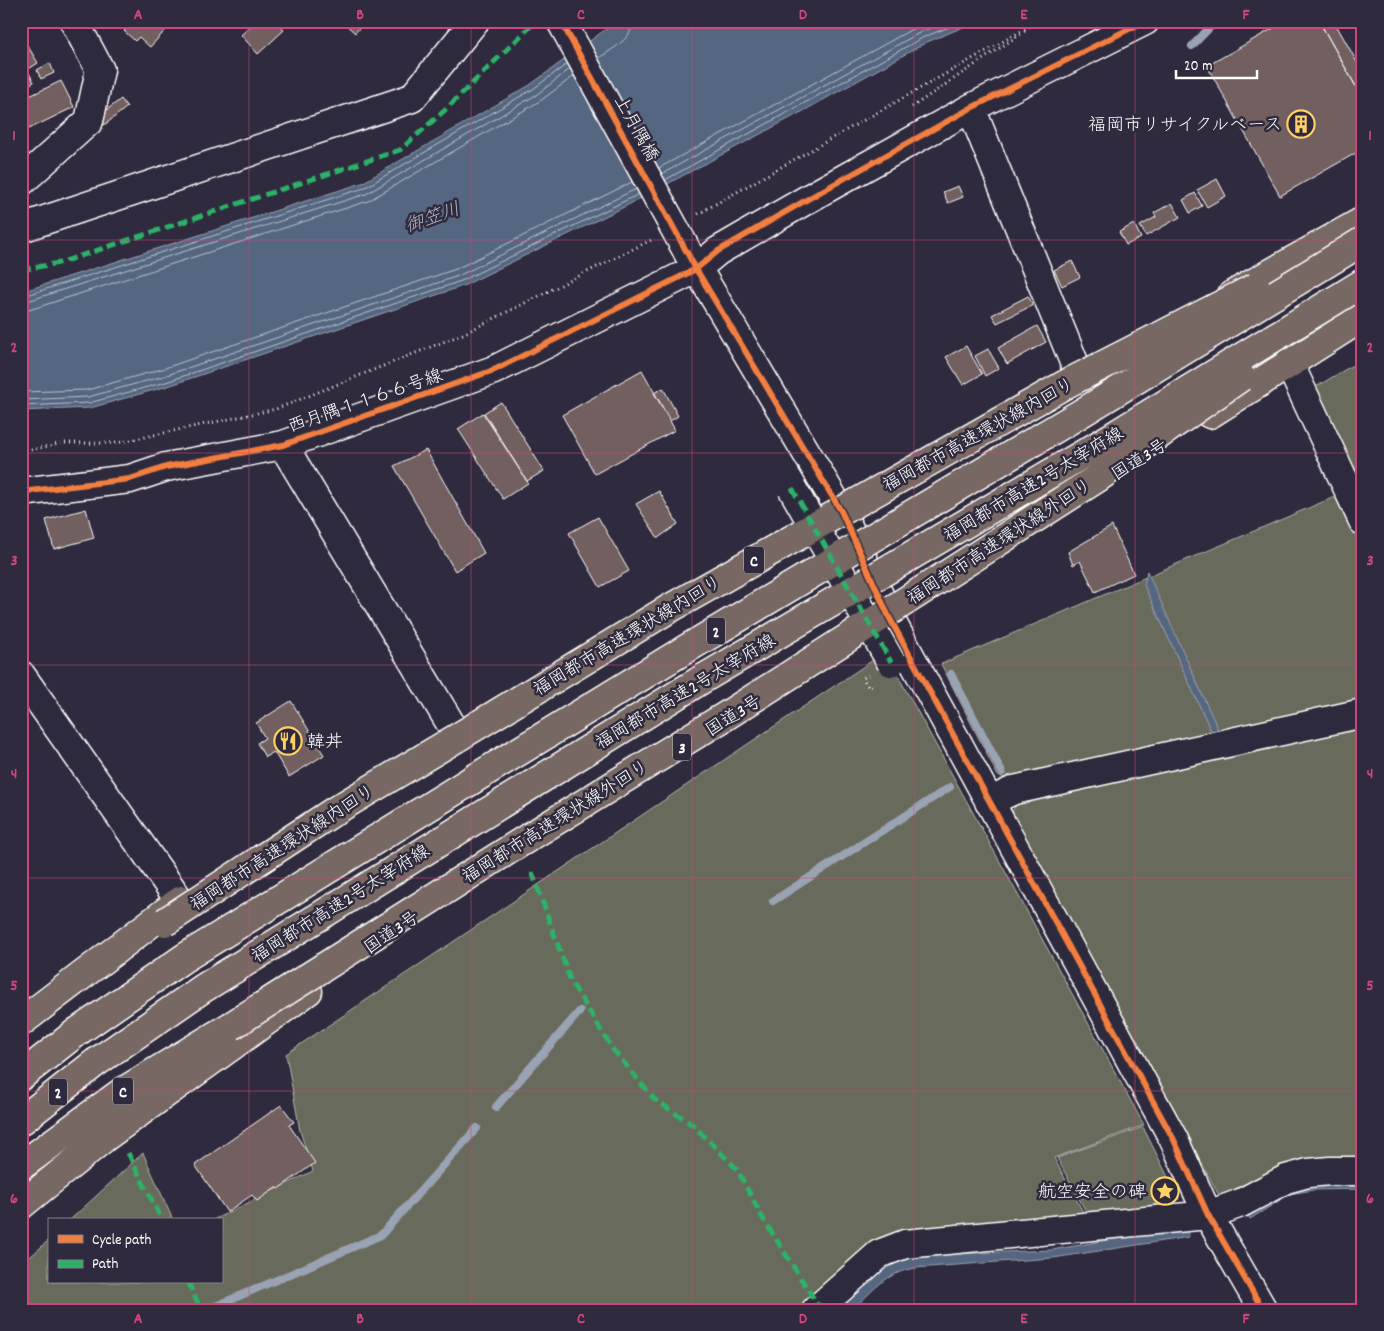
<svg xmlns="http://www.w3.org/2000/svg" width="1384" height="1331" viewBox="0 0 1384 1331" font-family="Dekko,'Klee One',sans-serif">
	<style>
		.green { fill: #686b5c; stroke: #b4b5ae }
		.water { fill: #556680; stroke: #99a3b3 }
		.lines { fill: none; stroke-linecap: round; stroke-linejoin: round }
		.shore { stroke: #bbc2cc; stroke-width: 1 }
		.stream { stroke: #99a3b3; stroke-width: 8 }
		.building { fill: #725e5f; stroke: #fff }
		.minor-casing { stroke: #fff; stroke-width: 31 }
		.highway-casing { stroke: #fff; stroke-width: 31 }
		.path { stroke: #fff; stroke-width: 3; stroke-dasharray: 1 4; stroke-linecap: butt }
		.minor { stroke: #2f2a3d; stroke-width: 28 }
		.highway { stroke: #776864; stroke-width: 28 }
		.minor-bridge-casing { stroke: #fff; stroke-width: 31; stroke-linecap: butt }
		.highway-bridge-casing { stroke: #fff; stroke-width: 31; stroke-linecap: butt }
		.minor-bridge { stroke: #2f2a3d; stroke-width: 28 }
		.highway-bridge { stroke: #776864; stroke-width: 28 }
		.quiet { stroke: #2db169; stroke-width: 5; stroke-dasharray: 10 5; stroke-linecap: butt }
		.cycleway-casing { stroke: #2f2a3d; stroke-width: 9 }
		.cycleway { stroke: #f27e40; stroke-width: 6 }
		.grid { fill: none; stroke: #ce467c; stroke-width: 1; stroke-opacity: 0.55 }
		.labels { text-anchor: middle; stroke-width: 5; stroke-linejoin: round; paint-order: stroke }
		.shield { fill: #2f2a3d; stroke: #c1bfc5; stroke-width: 1 }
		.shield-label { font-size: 16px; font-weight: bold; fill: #fff }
		.poi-label { font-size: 18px; fill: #fff; stroke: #2f2a3d; text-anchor: end }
		.street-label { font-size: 18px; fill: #fff; stroke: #2f2a3d }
		.water-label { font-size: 19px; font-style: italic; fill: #b2bac6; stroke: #2f2a3d }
		.neatline { fill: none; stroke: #ce467c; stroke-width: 2 }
		.grid-label { font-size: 16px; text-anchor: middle; font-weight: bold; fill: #ce467c }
	</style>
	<rect width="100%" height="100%" fill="#2f2a3d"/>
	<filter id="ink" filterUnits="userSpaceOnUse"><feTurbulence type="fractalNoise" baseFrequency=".02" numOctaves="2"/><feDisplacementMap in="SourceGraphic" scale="10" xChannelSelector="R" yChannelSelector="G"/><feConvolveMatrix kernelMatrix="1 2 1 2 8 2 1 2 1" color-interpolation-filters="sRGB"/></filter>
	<g filter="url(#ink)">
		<path class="green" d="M1363,359V507L1309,391Z
			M1339,495L1363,544V703L1009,779L998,776L941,664Z
			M885,652L1144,1125L1054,1158L1089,1223L900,1233L811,1298L800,1310H21V1265L49,1240V1282H221V1220H213L313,1171L300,1131L286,1054Z
			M1363,726V1165L1222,1201L1011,813L1019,801Z
			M1143,1127L1179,1199L1090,1219L1057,1158Z
			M143,1153L173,1220H70Z"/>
		<path class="water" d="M617,21H978L927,42L807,109L630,204L463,286L168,386L90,408L21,411V292L362,183L530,85Z
			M1147,571L1220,734L1213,735L1144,585Z
			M1363,1177V1189L1313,1190L1290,1194L1250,1219L1243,1206L1288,1185Z
			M1186,1226L1189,1237L1053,1258L915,1268C885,1273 874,1290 852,1310H833L884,1266L910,1256L1052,1250Z"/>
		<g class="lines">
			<path class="shore" d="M599,58C612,49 633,39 633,21
				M659,168L927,21
				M662,174L921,32L947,21
				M665,180L924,37L964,21
				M21,297L364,188L533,89L567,64
				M21,303L366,194L536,95L570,69
				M21,311L29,310L368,201L540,101L574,76
				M21,392L87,390L162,369L456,269L632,182
				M21,400L88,397L164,376L458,276L636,189
				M21,406L89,403L166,382L461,281L639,194"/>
			<path class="stream" d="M1192,46L1216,21
				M951,674L1002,772
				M773,901L950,787
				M496,1107L580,1011
				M216,1306L381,1235L477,1128"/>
		</g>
		<path class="building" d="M130,21H174L150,47L139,37L135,41L124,31L131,23Z
			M256,21H277L284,30L258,54L241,35Z
			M342,21H365L355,33Z
			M1286,21H1319L1363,99V149L1280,196L1207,66Z
			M1319,21H1334L1363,73V99Z
			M21,35L38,63L27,70L34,82L21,89Z
			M50,63L54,73L41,79L37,70Z
			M61,81L74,107L29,129L21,114V100Z
			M121,99L127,107L107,123L90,133L99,116Z
			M1217,179L1226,196L1207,207L1197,190Z
			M958,186L963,197L948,203L943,192Z
			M1195,193L1202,206L1190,213L1183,200Z
			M1172,203L1180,217L1146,236L1140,226L1156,217L1154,213Z
			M1134,224L1141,238L1126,245L1119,232Z
			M1072,261L1080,277L1062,286L1054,270Z
			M1028,296L1033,305L997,323L992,315Z
			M1037,326L1046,342L1007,364L998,348Z
			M966,346L982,374L963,385L946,357Z
			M988,349L999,368L985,376L975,356Z
			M642,370L675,430L595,474L562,415Z
			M663,388L678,416L670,421L654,393Z
			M501,402L544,471L527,481L484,413Z
			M483,413L528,483L503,499L458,429Z
			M426,450L484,553L455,571L394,466Z
			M659,491L678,524L658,538L636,504Z
			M86,509L94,538L54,549L46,520Z
			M598,517L629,571L600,587L569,533Z
			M1112,526L1134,574L1095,592L1080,561L1073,565L1068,552Z
			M291,701L324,755L289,777L274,752L265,757L257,743L265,738L256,723Z
			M281,1105L294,1122L289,1125L315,1163L278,1189L277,1187L257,1201L252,1195L227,1212L195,1165Z"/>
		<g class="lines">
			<g class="minor-casing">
				<path id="minor" d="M971,108L1080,377
					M21,182L89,121L100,70L74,21
					M21,228L412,98L475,21
					M688,253L841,511L889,617L1174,1140L1208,1215L1263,1310
					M1289,363L1363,521
					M283,445L455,731
					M21,492L130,479L166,467L283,445L494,370L696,269L718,251L820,192L971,108L1145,21
					M21,675L180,901
					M989,802L1014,790L1363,713
					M816,1310L879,1254L905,1244L1208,1215L1241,1203L1286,1179L1308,1173L1330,1171H1363"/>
			</g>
			<g class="highway-casing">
				<path id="highway" d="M1232,295L1363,221
					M1210,414L1363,317
					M21,1022L181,900
					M21,1076L77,1032
					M21,1121L95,1063
					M21,1166L122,1092L231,1026
					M21,1205L104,1138L308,991"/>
			</g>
			<path class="path" d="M912,107L1025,31
				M698,214L1039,21
				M21,452L63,443H117L276,409L463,334L651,240
				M869,675L863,678L868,687L875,683"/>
			<use href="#minor" class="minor"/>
			<use href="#highway" class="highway"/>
			<g class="minor-bridge-casing">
				<path id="minor-bridge" d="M561,21L686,249
					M792,488L891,662"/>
			</g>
			<g class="highway-bridge-casing">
				<path id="highway-bridge" d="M165,922L336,810L455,739L667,610L1066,384L1256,287
					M231,1026L518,844L724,717L1096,479L1241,377
					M77,1032L184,958L477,777L686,649L1083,412L1363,241
					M95,1063L202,989L704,678L1095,447L1363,283"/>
			</g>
			<use href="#minor-bridge" class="minor-bridge"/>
			<use href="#highway-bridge" class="highway-bridge"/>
			<path class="quiet" d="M21,270L59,263L400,150L444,111L536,21
				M792,488L891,662
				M532,872L571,982L614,1051L654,1099L693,1125L737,1169L762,1217L819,1307
				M128,1153L162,1220
				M188,1282L201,1310"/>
			<g class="cycleway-casing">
				<path id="cycleway" d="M561,21L696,269L841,511L889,617L1174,1140L1208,1215L1263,1310
					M21,492L130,479L166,467L283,445L494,370L696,269L718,251L820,192L971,108L1145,21"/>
			</g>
			<use href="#cycleway" class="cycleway"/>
		</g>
	</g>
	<path class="grid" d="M249,21V1310M471,21V1310M692,21V1310M914,21V1310M1135,21V1310M21,240H1363M21,453H1363M21,665H1363M21,878H1363M21,1091H1363"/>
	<defs>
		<g id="building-ring" transform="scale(1.4375)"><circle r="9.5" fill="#2f2a3d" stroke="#ffd166" stroke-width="1.5"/><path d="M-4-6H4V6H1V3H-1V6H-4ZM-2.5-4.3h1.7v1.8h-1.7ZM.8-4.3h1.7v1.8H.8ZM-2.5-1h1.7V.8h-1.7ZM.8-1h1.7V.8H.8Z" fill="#ffd166"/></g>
		<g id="restaurant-ring" transform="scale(1.4375)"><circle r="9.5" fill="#2f2a3d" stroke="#ffd166" stroke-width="1.5"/><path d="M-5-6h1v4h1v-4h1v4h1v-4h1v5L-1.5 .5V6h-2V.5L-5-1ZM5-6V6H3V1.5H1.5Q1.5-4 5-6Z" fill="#ffd166"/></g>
		<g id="sight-ring" transform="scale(1.4375)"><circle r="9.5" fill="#2f2a3d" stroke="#ffd166" stroke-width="1.5"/><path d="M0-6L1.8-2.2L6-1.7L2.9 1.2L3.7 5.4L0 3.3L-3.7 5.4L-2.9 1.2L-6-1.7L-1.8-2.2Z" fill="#ffd166"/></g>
	</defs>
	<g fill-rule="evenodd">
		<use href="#building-ring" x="1301" y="124"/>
		<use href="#restaurant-ring" x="288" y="741"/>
		<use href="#sight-ring" x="1165" y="1191"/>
	</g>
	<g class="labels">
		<g class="shield">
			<rect x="744" y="546.5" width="20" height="27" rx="4"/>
			<rect x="707" y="617.5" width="18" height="27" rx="4"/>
			<rect x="673" y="733.5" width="18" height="27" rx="4"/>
			<rect x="113" y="1077.5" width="20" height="27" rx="4"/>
			<rect x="49" y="1078.5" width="18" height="27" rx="4"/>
		</g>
		<g class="shield-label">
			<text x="754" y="566">C</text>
			<text x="716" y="637">2</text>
			<text x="682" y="753">3</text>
			<text x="123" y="1097">C</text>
			<text x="58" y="1098">2</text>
		</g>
		<g class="poi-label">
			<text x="1282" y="130">福岡市リサイクルベース</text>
			<text x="307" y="747" text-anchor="start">韓丼</text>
			<text x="1146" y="1197">航空安全の碑</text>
		</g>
		<g class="street-label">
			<text transform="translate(637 128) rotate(61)" y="6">上月隅橋</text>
			<text transform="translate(365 400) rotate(-19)" y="6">西月隅１１６６号線</text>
			<text transform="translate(978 434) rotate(-29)" y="6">福岡都市高速環状線内回り</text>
			<text transform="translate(1139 459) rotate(-32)" y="6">国道3号</text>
			<text transform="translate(1033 484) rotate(-31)" y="6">福岡都市高速2号太宰府線</text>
			<text transform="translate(999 541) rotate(-33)" y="6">福岡都市高速環状線外回り</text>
			<text transform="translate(627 635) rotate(-31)" y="6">福岡都市高速環状線内回り</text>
			<text transform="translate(685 691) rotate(-31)" y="6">福岡都市高速2号太宰府線</text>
			<text transform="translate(733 715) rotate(-32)" y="6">国道3号</text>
			<text transform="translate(555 821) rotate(-32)" y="6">福岡都市高速環状線外回り</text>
			<text transform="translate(282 847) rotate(-33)" y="6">福岡都市高速環状線内回り</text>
			<text transform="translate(340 903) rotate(-32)" y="6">福岡都市高速2号太宰府線</text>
			<text transform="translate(391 932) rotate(-34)" y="6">国道3号</text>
		</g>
		<g class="water-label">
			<text transform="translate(432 216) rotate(-19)" y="7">御笠川</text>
		</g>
	</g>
	<rect width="1384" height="1331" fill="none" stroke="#2f2a3d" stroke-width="55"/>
	<rect x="48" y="1218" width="175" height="65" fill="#2f2a3d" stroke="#827f8b"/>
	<rect x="58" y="1235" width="25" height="8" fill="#f27e40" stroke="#827f8b"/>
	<text x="92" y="1244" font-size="15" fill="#ffffff">Cycle path</text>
	<rect x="58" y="1260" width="25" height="8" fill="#2db169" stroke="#827f8b"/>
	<text x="92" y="1268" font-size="15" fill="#ffffff">Path</text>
	<path d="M1176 70v8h81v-8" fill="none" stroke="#ffffff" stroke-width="2.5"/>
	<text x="1184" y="70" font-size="15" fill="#ffffff" stroke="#2f2a3d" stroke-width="4" paint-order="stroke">20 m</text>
	<rect x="28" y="28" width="1328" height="1276" class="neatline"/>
	<g class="grid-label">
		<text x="138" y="19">A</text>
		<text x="360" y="19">B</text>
		<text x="581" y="19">C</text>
		<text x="803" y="19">D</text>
		<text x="1024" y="19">E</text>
		<text x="1246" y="19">F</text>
		<text x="14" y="140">1</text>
		<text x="1370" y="140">1</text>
		<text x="14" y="352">2</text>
		<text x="1370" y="352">2</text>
		<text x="14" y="565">3</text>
		<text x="1370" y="565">3</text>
		<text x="14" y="778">4</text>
		<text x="1370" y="778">4</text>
		<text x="14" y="990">5</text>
		<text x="1370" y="990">5</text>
		<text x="14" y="1203">6</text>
		<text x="1370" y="1203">6</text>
		<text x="138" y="1323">A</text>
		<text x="360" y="1323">B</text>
		<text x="581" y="1323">C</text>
		<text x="803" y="1323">D</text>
		<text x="1024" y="1323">E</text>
		<text x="1246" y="1323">F</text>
	</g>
</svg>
